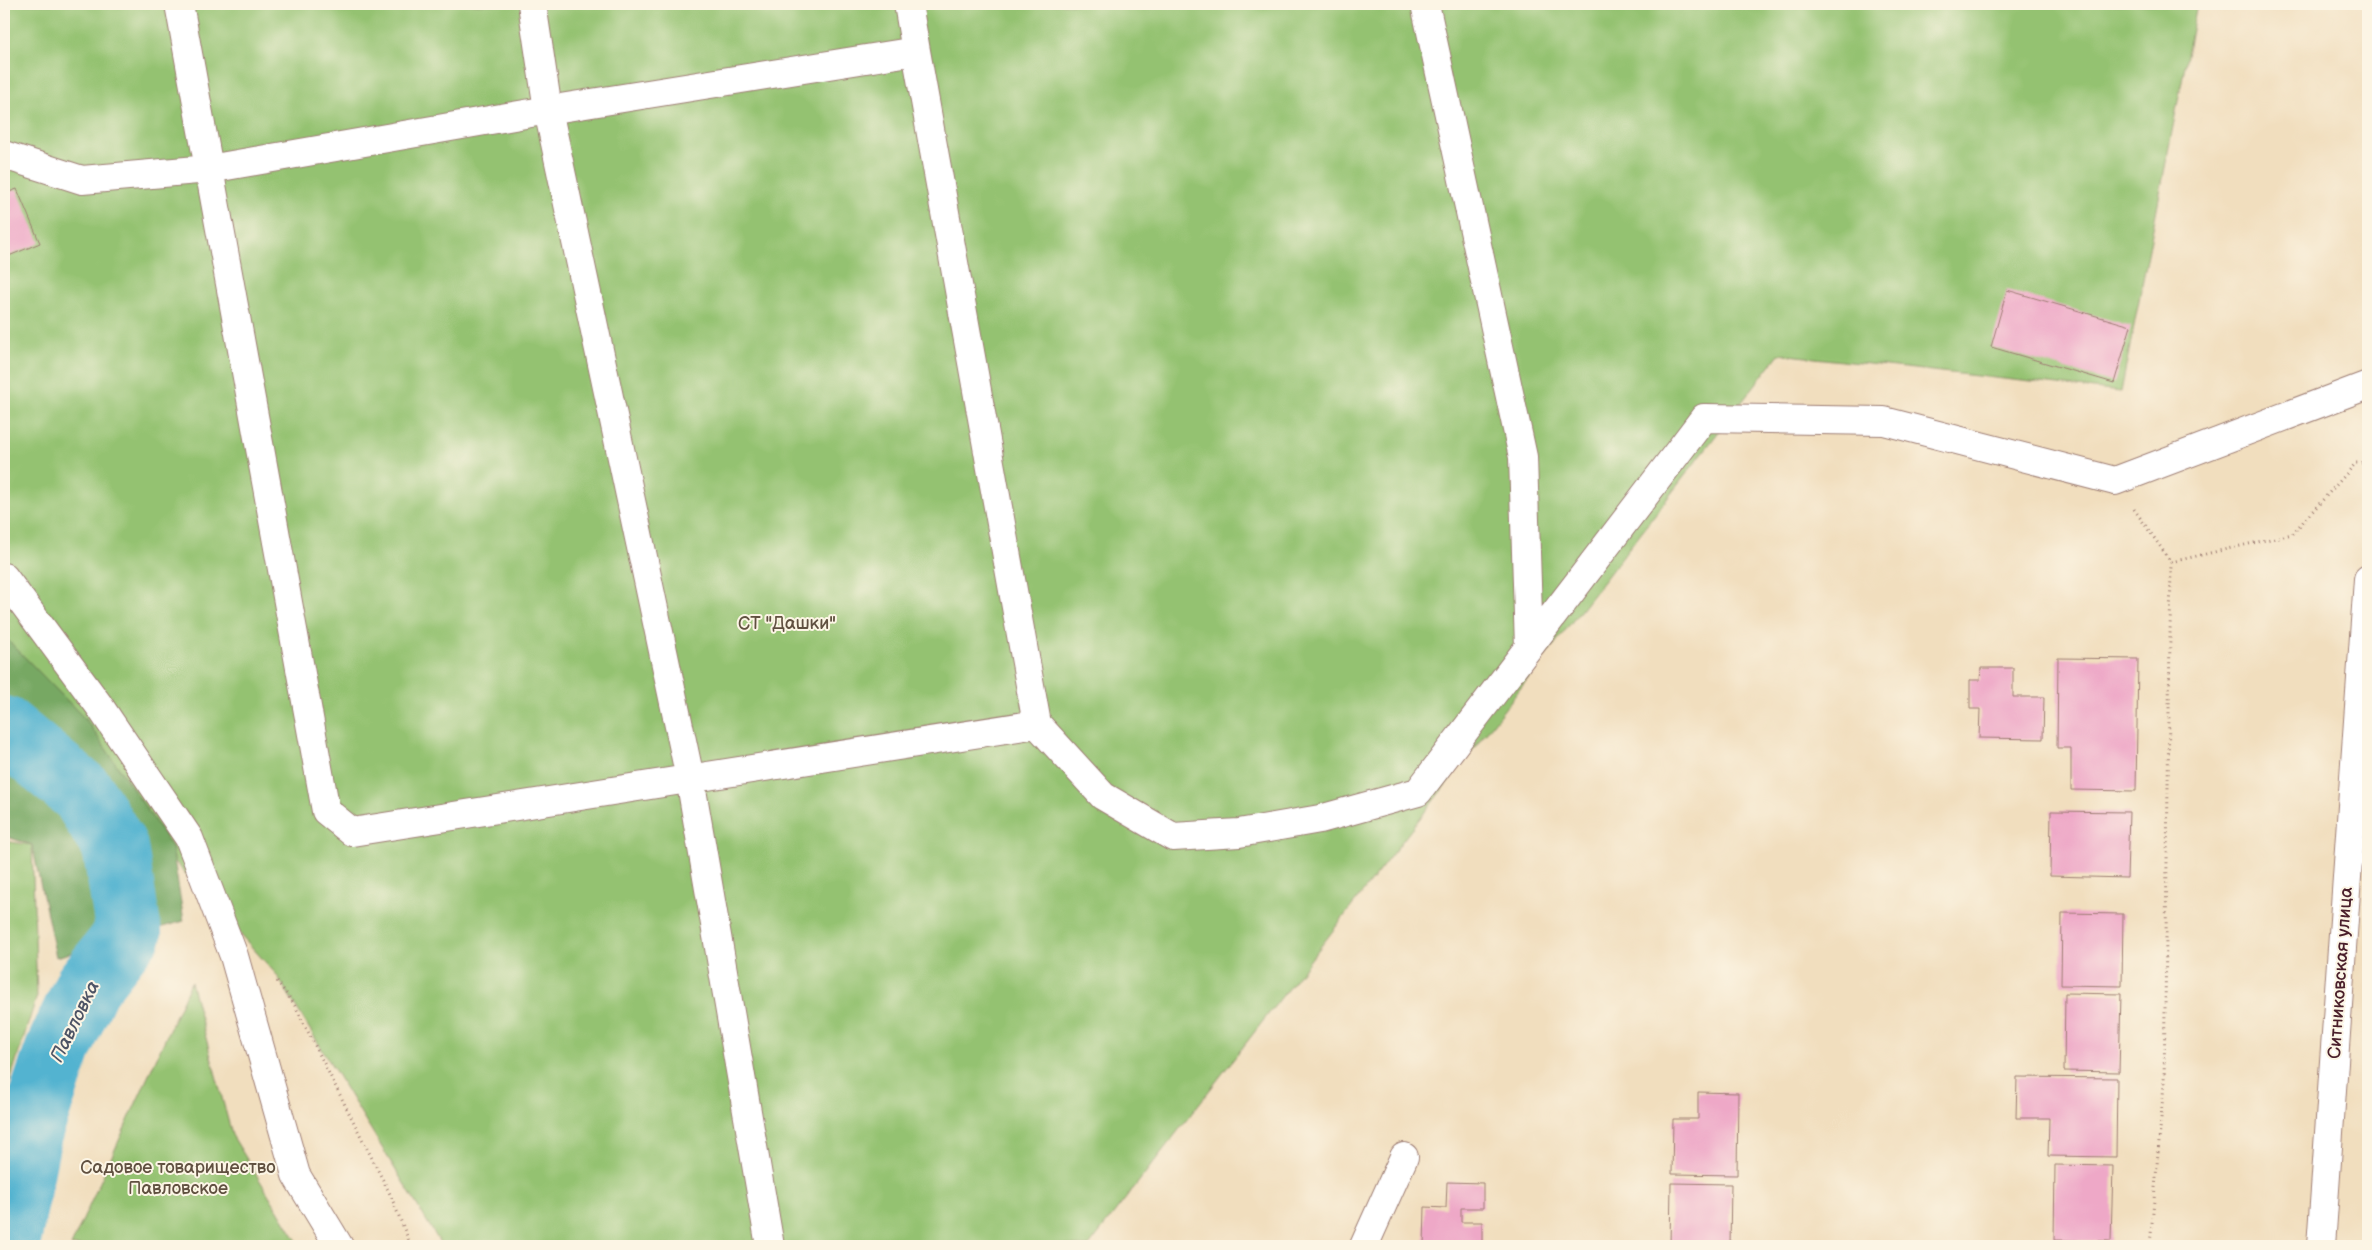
<svg xmlns="http://www.w3.org/2000/svg" width="2372" height="1250" viewBox="0 0 2372 1250" font-family="'Balsamiq Sans',sans-serif">
	<style>
		.green { fill: #94c271; stroke: #6f704e }
		.forest { fill: #77a863; stroke: #606447 }
		.lines { fill: none; stroke-linecap: round; stroke-linejoin: round }
		.river { stroke: #52b3d0; stroke-width: 66 }
		.building { fill: #eea8c7 }
		.minor-casing { stroke: #9e7e74; stroke-width: 30 }
		.major-casing { stroke: #9e7e74; stroke-width: 30 }
		.path { stroke: #9e7e74; stroke-width: 3; stroke-dasharray: 1 4; stroke-linecap: butt }
		.minor { stroke: #fff; stroke-width: 28 }
		.major { stroke: #fff; stroke-width: 28 }
		.labels { text-anchor: middle; stroke-width: 4; stroke-linejoin: round; paint-order: stroke }
		.park-label { font-size: 18px; fill: #605040; stroke: #fcf5e5 }
		.street-label { font-size: 18px; fill: #4a1f2b; stroke: #fcf5e5 }
		.water-label { font-size: 19px; font-style: italic; fill: #4d5365; stroke: #fcf5e5 }
	</style>
	<rect width="100%" height="100%" fill="#fcf5e5"/>
	<filter id="ink" filterUnits="userSpaceOnUse"><feTurbulence type="fractalNoise" baseFrequency=".02" numOctaves="2"/><feDisplacementMap in="SourceGraphic" scale="10" xChannelSelector="R" yChannelSelector="G"/><feConvolveMatrix kernelMatrix="1 2 1 2 8 2 1 2 1" color-interpolation-filters="sRGB"/></filter>
	<filter id="wash" filterUnits="userSpaceOnUse"><feTurbulence type="fractalNoise" baseFrequency=".0096" numOctaves="4" result="noise"/><feDisplacementMap in="SourceGraphic" scale="20" xChannelSelector="R" yChannelSelector="G"/><feGaussianBlur stdDeviation="1.12" result="paint"/><feColorMatrix in="noise" values="0 0 0 0 0 0 0 0 0 0 0 0 0 0 0 0 0 1.4 0 .05"/><feComposite in="paint" operator="in"/></filter>
	<g filter="url(#wash)">
		<rect width="100%" height="100%" fill="#f1debe"/>
		<path class="green" d="M4,4H2197L2121,392L1779,354L1089,1246H442L276,974L4,672Z
			M4,841L32,845L37,996L4,1099Z
			M191,982L232,1135L300,1246H71Z"/>
		<path class="forest" d="M4,636L87,721L172,847L184,921L56,957L32,845L4,836Z"/>
		<g class="lines">
			<path class="river" d="M4,729L83,794L115,847L129,933L87,986L59,1047L29,1134L7,1246"/>
		</g>
		<g id="blocks">
			<path class="building" d="M17,189L40,243L4,258V194Z
				M2007,290L2131,326L2114,383L1991,347Z
				M2058,658L2138,659L2136,791L2071,790V748H2057Z
				M1981,668H2013V697H2044L2043,739L1979,738L1980,709H1970V680H1980Z
				M2051,811L2129,812L2127,878L2050,876Z
				M2062,913L2123,914L2122,986L2061,985Z
				M2065,993L2121,994L2119,1072L2064,1071Z
				M2017,1077L2117,1078L2116,1157L2048,1156L2049,1118H2016Z
				M1698,1092L1738,1093L1737,1175L1672,1174L1673,1119H1698Z
				M2055,1165L2113,1166L2111,1241L2054,1240Z
				M1447,1182L1483,1183V1208H1461V1222H1482V1246H1424L1425,1207L1446,1208Z
				M1671,1183L1731,1184L1730,1246H1670Z"/>
		</g>
	</g>
	<g filter="url(#ink)">
		<use href="#blocks" fill-opacity="0" stroke="#9e7e74" stroke-width="1"/>
		<g class="lines">
			<g class="minor-casing">
				<path id="minor" d="M179,4L326,811L352,832L1037,724
					M532,4L548,110L690,778L770,1246
					M1425,4L1523,457L1529,647
					M916,51L1037,724L1103,796L1173,837L1239,833L1320,819L1418,792L1704,418L1884,421L2115,481L2368,385
					M4,155L82,180L209,169L548,110L916,51L908,4
					M4,577L98,704L189,838L234,956L296,1175L339,1246
					M1364,1246L1404,1157"/>
			</g>
			<g class="major-casing">
				<path id="major" d="M2321,1246L2368,579"/>
			</g>
			<path class="path" d="M2134,509L2171,562L2164,1084L2150,1246
				M2171,562L2292,534L2356,463H2368
				M277,981L294,1004L390,1194L411,1246"/>
			<use href="#minor" class="minor"/>
			<use href="#major" class="major"/>
		</g>
	</g>
	<g class="labels">
		<g class="park-label">
			<text x="787" y="629">СТ "Дашки"</text>
			<text x="178" y="1173">Садовое товарищество<tspan x="178" dy="21">Павловское</tspan></text>
		</g>
		<g class="street-label">
			<text transform="translate(2340 973) rotate(-86)" y="6">Ситниковская улица</text>
		</g>
		<g class="water-label">
			<text transform="translate(74 1021) rotate(-64)" y="7">Павловка</text>
		</g>
	</g>
	<rect width="2372" height="1250" fill="none" stroke="#fcf5e5" stroke-width="20"/>
</svg>
